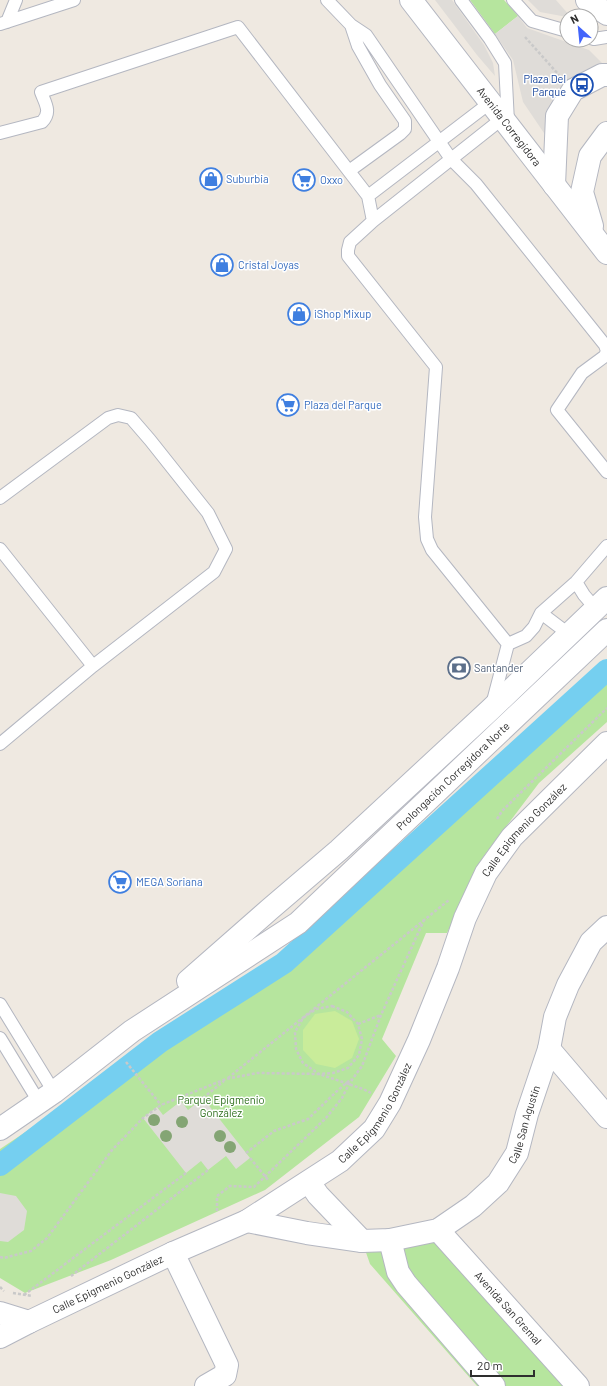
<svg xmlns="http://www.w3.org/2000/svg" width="607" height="1386" viewBox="0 0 607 1386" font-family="Barlow,sans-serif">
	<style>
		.green { fill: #b6e59e }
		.pitch { fill: #c9ec9a }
		.plaza { fill: #dfdcd8 }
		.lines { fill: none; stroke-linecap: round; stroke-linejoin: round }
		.canal { stroke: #75cff0; stroke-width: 22 }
		.lane-casing { stroke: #b4b7c1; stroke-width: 14 }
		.street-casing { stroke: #b4b7c1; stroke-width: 24 }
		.secondary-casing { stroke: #b4b7c1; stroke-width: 24 }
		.path { stroke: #c9c9c9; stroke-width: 2.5; stroke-dasharray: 3 2; stroke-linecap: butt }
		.lane { stroke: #fff; stroke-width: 12 }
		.street { stroke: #fff; stroke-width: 22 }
		.secondary { stroke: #fff; stroke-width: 22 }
		.tree { fill: #84a574 }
		.labels { text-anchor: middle; stroke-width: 3; stroke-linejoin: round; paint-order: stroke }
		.transit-label { font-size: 11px; fill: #164399; stroke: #fff; text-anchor: end }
		.street-label { font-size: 11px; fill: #2e2e2e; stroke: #fff }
		.shop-label { font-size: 11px; fill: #366cbe; stroke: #fff; text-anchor: start }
		.service-label { font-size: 11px; fill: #4e5e75; stroke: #fff; text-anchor: start }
		.park-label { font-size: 11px; fill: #2c6e1b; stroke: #fff }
	</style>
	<rect width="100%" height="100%" fill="#efe9e1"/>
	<path class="green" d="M470,0H504L518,16L495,34Z
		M607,668V722L539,783L483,857L447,933H426L382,1039L396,1056L359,1117L265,1190L111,1260L25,1293L0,1278V1149L45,1119L240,979L283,965L525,749Z
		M438,1230L578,1386H477L370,1264L362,1241Z"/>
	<path class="pitch" d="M335,1011L352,1021L359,1039L352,1058L335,1068L316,1064L303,1050V1030L315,1014Z"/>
	<path class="plaza" d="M435,0H452L484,45L493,63L495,76L477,55Z
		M528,0H556L570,16H567V17L540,12Z
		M518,16L527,28L589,50L607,68L597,72L546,136L523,102L513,60L495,34Z
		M203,1098L250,1158L236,1169L226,1156L208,1170L201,1161L186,1173L143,1118L157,1107L163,1115L181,1101L188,1110Z
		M0,1193L16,1196L27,1211L24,1230L8,1242L0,1241Z"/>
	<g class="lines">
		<path class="canal" d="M0,1165L160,1042L284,963L607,670"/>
		<g class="lane-casing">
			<path id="lane" d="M327,0L351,25L358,46L380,85L405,121V129L400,134L349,171
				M461,0L490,39L505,63L508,122
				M513,0L532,21L567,31
				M7,22L16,0
				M0,24L74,0
				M351,25L366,35L451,159L476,184L605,345L607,351
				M591,38L594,39L607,37
				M503,118L373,221L350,242L348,250V256L436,367L425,517L427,539L432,550L508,644
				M0,133L42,122C52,112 45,103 41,92L238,27L368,196L373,221
				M368,196L491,102
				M607,351L605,356L582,373L557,410L607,472
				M0,498L108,418L118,415L131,418L150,440L208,513L226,549L214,572L93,666L0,744
				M0,549L93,666
				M576,582L584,595L596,609
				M541,613L570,635
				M492,705L508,644L526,636L534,627L541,613L576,582L607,546
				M0,1004L54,1092
				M0,1038L39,1102"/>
		</g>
		<g class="street-casing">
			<g id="street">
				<path d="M549,1049L607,1117"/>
				<path d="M309,1182L318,1195L362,1241"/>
				<path id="s1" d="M247,1221L307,1233L362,1241L390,1240L438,1230L473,1206L498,1183L517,1153L527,1114L549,1049L555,1017L568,985L591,942L607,927"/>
				<path id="s2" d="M438,1230L578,1386"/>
				<path d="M390,1240L398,1272L406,1284L494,1386"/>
				<path d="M173,1253L227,1365L225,1375L206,1386"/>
			</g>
		</g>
		<g class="secondary-casing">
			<g id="secondary">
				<path id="s3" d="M411,0L607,253"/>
				<path d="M587,0L607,14"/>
				<path d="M554,185L557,116L573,90L602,75H607"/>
				<path d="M592,226L582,192L590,156L607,133"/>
				<path d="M188,981L270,909L339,850L490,710L607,598"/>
				<path id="s4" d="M0,1129L54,1092L132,1031L298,923L607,630"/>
				<path d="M0,1313L29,1322"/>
				<path id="s5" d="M0,1337L29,1322L173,1253L247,1221L340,1161L374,1129L390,1103L419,1040L448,968L465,918L486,873L512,837L607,743"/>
			</g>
		</g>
		<path class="path" d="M525,37L559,75
			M497,819L502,811L607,708
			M332,1006L347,1012L358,1024L362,1039L359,1055L348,1068L333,1073L319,1074L303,1063L296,1049L295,1032L303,1018L316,1009Z
			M358,1024L381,1015
			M126,1062L161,1105
			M228,1078L449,900
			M203,1098L224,1081
			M246,1153L274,1131L308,1119L336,1092L351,1079
			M250,1158L269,1181
			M217,1211V1196L230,1186L254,1187L326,1118L342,1098L349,1084L362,1066L381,1015L424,920
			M0,1257L4,1258L31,1251L47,1238L112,1150L143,1118L161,1105L226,1079L257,1073L319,1074L363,1089L371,1093
			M71,1276L208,1170
			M0,1287L4,1291
			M13,1293L32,1296
			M24,1295L186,1173"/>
		<use href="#lane" class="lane"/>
		<use href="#street" class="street"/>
		<use href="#secondary" class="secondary"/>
	</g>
	<g class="tree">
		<circle cx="154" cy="1120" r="6"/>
		<circle cx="182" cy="1122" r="6"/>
		<circle cx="166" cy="1136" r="6"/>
		<circle cx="220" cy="1136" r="6"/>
		<circle cx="230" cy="1147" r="6"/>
	</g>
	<defs>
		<g id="bus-ring" transform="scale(1.15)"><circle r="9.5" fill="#fff" stroke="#1a4fb4" stroke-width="1.5"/><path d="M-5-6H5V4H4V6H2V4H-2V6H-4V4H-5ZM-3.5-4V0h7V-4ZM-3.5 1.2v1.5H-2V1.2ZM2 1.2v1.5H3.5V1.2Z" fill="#1a4fb4"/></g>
		<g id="shop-ring" transform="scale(1.15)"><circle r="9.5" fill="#fff" stroke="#3f7fe0" stroke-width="1.5"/><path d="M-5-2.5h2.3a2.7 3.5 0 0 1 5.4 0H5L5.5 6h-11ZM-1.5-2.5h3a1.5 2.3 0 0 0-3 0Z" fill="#3f7fe0"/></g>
		<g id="supermarket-ring" transform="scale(1.15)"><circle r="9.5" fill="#fff" stroke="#3f7fe0" stroke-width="1.5"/><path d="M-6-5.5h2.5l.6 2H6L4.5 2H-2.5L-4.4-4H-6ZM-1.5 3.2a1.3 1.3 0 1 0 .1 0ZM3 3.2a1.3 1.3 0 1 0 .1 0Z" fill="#3f7fe0"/></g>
		<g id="bank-ring" transform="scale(1.15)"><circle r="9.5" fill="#fff" stroke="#5c6f8a" stroke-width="1.5"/><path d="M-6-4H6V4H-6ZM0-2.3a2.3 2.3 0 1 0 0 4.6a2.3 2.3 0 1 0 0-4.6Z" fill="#5c6f8a"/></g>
	</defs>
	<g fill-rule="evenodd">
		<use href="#bus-ring" x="582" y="85"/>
		<use href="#shop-ring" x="211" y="179"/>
		<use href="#supermarket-ring" x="304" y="180"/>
		<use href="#shop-ring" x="222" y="265"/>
		<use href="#shop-ring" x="299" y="314"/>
		<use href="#supermarket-ring" x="288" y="405"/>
		<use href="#bank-ring" x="459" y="668"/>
		<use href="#supermarket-ring" x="120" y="882"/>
	</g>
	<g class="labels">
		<g class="transit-label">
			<text x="566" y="83">Plaza Del<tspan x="566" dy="13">Parque</tspan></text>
		</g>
		<g class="street-label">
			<text dy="4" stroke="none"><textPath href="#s3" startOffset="160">Avenida Corregidora</textPath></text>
			<text dy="4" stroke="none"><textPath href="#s4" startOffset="576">Prolongación Corregidora Norte</textPath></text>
			<text dy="4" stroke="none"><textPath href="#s5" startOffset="768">Calle Epigmenio González</textPath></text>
			<text dy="4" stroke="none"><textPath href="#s5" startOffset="444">Calle Epigmenio González</textPath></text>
			<text dy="4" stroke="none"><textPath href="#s1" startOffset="335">Calle San Agustín</textPath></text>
			<text dy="4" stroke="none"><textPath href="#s5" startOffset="120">Calle Epigmenio González</textPath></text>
			<text dy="4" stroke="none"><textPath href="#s2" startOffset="105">Avenida San Gremal</textPath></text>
		</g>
		<g class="shop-label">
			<text x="226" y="183">Suburbia</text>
			<text x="320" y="184">Oxxo</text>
			<text x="238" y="269">Cristal Joyas</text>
			<text x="314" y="318">iShop Mixup</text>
			<text x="304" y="409">Plaza del Parque</text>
			<text x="136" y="886">MEGA Soriana</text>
		</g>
		<g class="service-label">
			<text x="474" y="672">Santander</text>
		</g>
		<g class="park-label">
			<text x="221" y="1104">Parque Epigmenio<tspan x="221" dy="13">González</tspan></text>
		</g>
	</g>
	<g transform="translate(579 28) rotate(333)"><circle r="19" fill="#ffffff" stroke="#ababab"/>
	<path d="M0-3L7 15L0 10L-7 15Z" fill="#4264fb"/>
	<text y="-6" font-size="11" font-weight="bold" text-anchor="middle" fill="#2e2e2e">N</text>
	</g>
	<path d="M471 1370v6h63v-6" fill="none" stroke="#2e2e2e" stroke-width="2"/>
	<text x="477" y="1370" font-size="12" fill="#2e2e2e" stroke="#ffffff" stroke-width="3" paint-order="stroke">20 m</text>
</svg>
